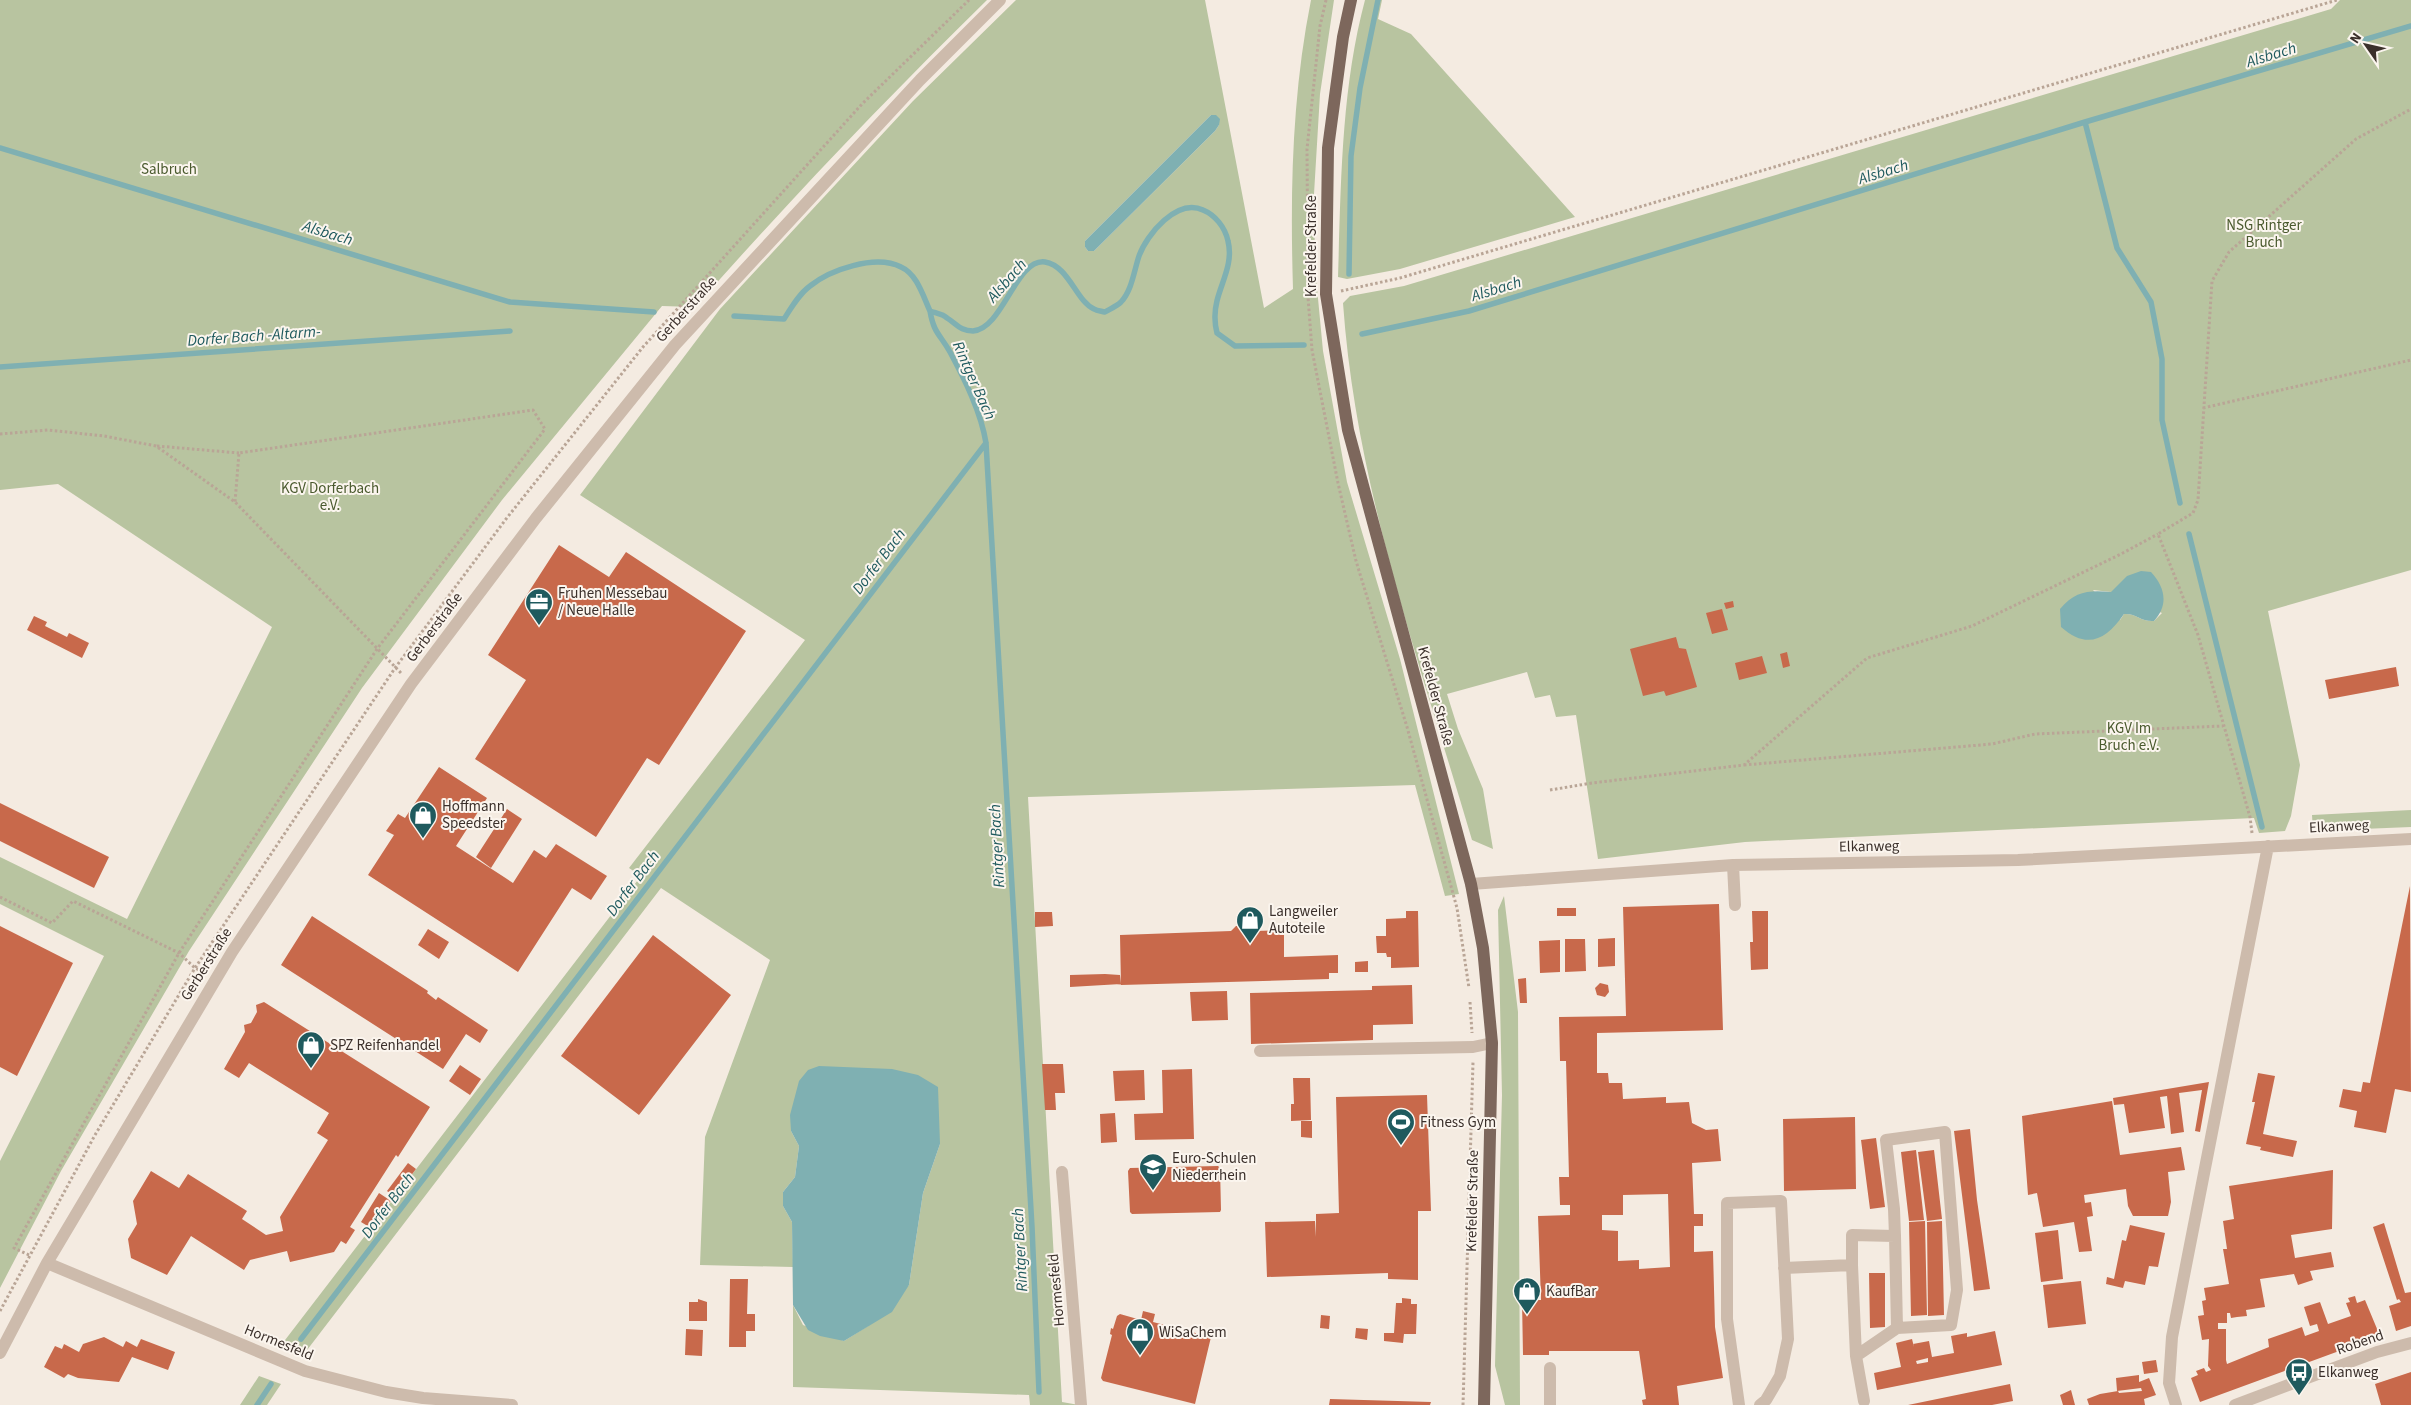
<svg xmlns="http://www.w3.org/2000/svg" width="2411" height="1405" viewBox="0 0 2411 1405" font-family="'Source Sans 3',sans-serif">
	<style>
		.green { fill: #b8c4a0; fill-rule: evenodd }
		.water { fill: #7fb0b2 }
		.lines { fill: none; stroke-linecap: round; stroke-linejoin: round }
		.stream { stroke: #7fb0b2; stroke-width: 5.5 }
		.building { fill: #c8694b; fill-rule: evenodd }
		.path { stroke: #b9a596; stroke-width: 3; stroke-dasharray: 2.5 2.5; stroke-linecap: butt }
		.minor { stroke: #cdbbac; stroke-width: 12 }
		.major { stroke: #7d675c; stroke-width: 12 }
		.labels { text-anchor: middle; stroke-width: 4; stroke-linejoin: round; paint-order: stroke }
		.park-label { font-size: 15px; fill: #4a5a2e; stroke: #fbf5ee }
		.street-label { font-size: 15px; fill: #3b302b; stroke: #fbf5ee }
		.poi-label { font-size: 15px; fill: #3b302b; stroke: #fbf5ee; text-anchor: start }
		.water-label { font-size: 16px; font-style: italic; fill: #1f5a5e; stroke: #fbf5ee }
	</style>
	<rect width="100%" height="100%" fill="#f4ebe1"/>
	<path class="green" d="M0,0H987C886,99 789,201 695,307L662,306L502,500L362,688L189,951L61,1171L0,1288V1161L104,956L0,904V857L127,919L272,627L58,484L0,490Z
		M1016,0H1205L1264,308L1293,289C1290,192 1292,95 1311,0H1334L1320,94L1314,194L1315,267L1323,351L1347,482L1400,659L1459,894L1445,896L1415,785L1028,797L1062,1402L1079,1405H1030L1029,1395L793,1387V1305L803,1325L844,1341L868,1326L909,1285L923,1193L940,1144L791,1131L799,1146L795,1177L783,1192V1206L792,1222L793,1267L700,1265L705,1137L770,960L661,888L304,1354L282,1344L641,876L629,868L805,640L580,495L720,309L913,101ZM1211,115L1219,125L1215,131L1094,251H1088L1085,247V241Z
		M1365,0H1382L1378,19L1411,34L1575,217L1400,269L1347,279L1338,277C1341,185 1341,90 1365,0Z
		M2340,0H2411V570L2268,611L2300,765L2291,816L2285,831L2259,833L2254,818L1745,842L1598,859L1576,715L1556,717L1550,695L1535,698L1527,672L1447,694L1458,729L1483,789L1493,849L1472,840C1420,663 1356,488 1343,303L1350,296L1404,286L2331,9ZM2093,590L2111,592L2162,613L2154,621C2141,622 2136,613 2124,614L2120,620Z
		M2411,810V827L2313,831L2312,815Z
		M1504,896L1518,1012L1520,1405H1505L1495,1366L1502,1095L1498,910Z
		M259,1376L281,1384L267,1405H240Z"/>
	<path class="water" d="M1211,115H1216L1220,119L1219,125L1215,131L1094,251H1088L1085,247V241Z
		M2141,571L2151,572C2165,587 2169,605 2154,621C2141,622 2136,613 2124,614C2106,640 2087,650 2061,627L2060,609C2075,591 2089,590 2111,592L2127,576Z
		M819,1066L892,1069L918,1075L938,1087L940,1144L923,1193L909,1285L892,1312L844,1341L820,1336L808,1330L793,1305L792,1222L783,1206V1192L795,1177L799,1146L791,1131L790,1115L799,1081L808,1070Z"/>
	<g class="lines">
		<path class="stream" d="M2085,122L2117,248L2151,302L2162,359V420L2180,503
			M0,148L510,302L654,312
			M1349,274L1351,156L1360,88L1378,0
			M930,311C934,334 940,334 950,352C965,380 981,412 986,443L1032,1227L1039,1392
			M734,316L784,319C791,308 799,294 810,286C830,270 875,254 901,267C917,274 923,296 930,311C935,313 943,314 947,318C957,324 960,331 973,331C1003,329 1016,258 1045,262C1069,266 1076,301 1094,309C1097,311 1101,311 1105,312C1110,309 1117,306 1121,302C1132,290 1134,271 1139,256C1147,234 1177,198 1203,210C1215,215 1225,227 1228,241C1235,269 1214,291 1215,318C1215,323 1216,329 1217,333L1235,346L1304,345
			M1362,334L1469,311L2085,122L2411,26
			M0,367L510,331
			M2189,534L2262,827
			M301,1339L986,443
			M257,1405L271,1384"/>
	</g>
	<path class="building" d="M559,545L609,577L626,552L746,631L659,765L647,758L596,837L475,759L526,680L488,655Z
		M1733,601L1734,607L1726,609L1724,603Z
		M1722,609L1728,630L1712,634L1706,613Z
		M34,616L47,622L45,626L67,637L69,633L89,643L82,658L27,630Z
		M1676,637L1679,648L1686,649L1697,687L1666,696L1664,691L1643,696L1630,649Z
		M1787,652L1790,666L1783,668L1780,654Z
		M1762,656L1767,673L1739,680L1735,663Z
		M2396,667L2399,686L2329,699L2325,680Z
		M439,767L487,798L456,846L504,877L513,883L534,850L546,858L556,844L607,876L591,900L572,888L518,972L368,875L394,835L386,831L398,814L405,818Z
		M0,803L109,857L94,888L0,841Z
		M507,809L522,819L491,868L476,857Z
		M2410,886L2411,1092L2395,1089L2386,1133L2354,1127L2357,1111L2339,1107L2343,1089L2361,1092L2363,1082L2370,1083Z
		M1719,904L1723,1030L1597,1033V1073H1608L1609,1083H1622L1623,1099L1666,1097V1103L1689,1102L1692,1123L1706,1130L1718,1129L1721,1161L1692,1163L1694,1214H1703V1226H1694V1252L1713,1251L1715,1327L1723,1378L1677,1386L1679,1405H1643L1642,1400L1646,1399L1639,1351H1549V1355H1523L1522,1300H1541L1538,1216L1570,1215V1205H1560L1559,1177H1569L1566,1061H1560L1559,1017L1626,1016L1623,907ZM1668,1194L1670,1267L1639,1269V1260L1618,1261V1231L1602,1230V1215H1623V1195Z
		M1557,908H1576V916H1557Z
		M1406,911H1418L1419,967L1391,968V957H1387L1386,953H1377L1376,936H1386V919L1406,918Z
		M1752,911H1768V969L1751,970L1750,942H1753Z
		M1035,912H1052L1053,926L1035,927Z
		M312,916L428,991L427,993L436,1000L438,997L488,1030L480,1043L466,1034L443,1069L281,965Z
		M0,926L73,963L17,1076L0,1067Z
		M1236,926H1249L1254,931L1284,930V957L1338,955V973H1329V979L1121,985L1120,935L1231,931Z
		M428,929L449,942L439,959L418,945Z
		M653,935L731,995L639,1115L561,1056Z
		M1615,938V966L1598,967V939Z
		M1565,939H1585L1586,971L1565,972Z
		M1560,940V972L1540,973L1539,941Z
		M1368,961V972H1355V962Z
		M1105,974L1120,975L1121,984L1070,987V975Z
		M1526,978L1527,1003H1520L1518,979Z
		M1600,983L1608,985L1609,992L1605,997L1597,995L1595,988Z
		M1412,985L1413,1024L1373,1025V1040L1251,1044L1250,993L1372,990V986Z
		M1227,991L1228,1020L1192,1021L1190,992Z
		M264,1002L430,1107L398,1157L396,1155L350,1227L355,1230L346,1244L341,1241L334,1252L290,1262L287,1251L250,1260L244,1270L191,1236L167,1275L131,1258L128,1239L137,1224L133,1201L151,1171L179,1188L188,1174L247,1211L242,1219L266,1235L283,1231L280,1217L328,1140L317,1133L329,1113L249,1063L239,1078L224,1069L245,1032L244,1025L251,1023L257,1012L256,1005Z
		M1042,1064H1063L1065,1093H1055L1056,1110H1045Z
		M460,1065L481,1079L470,1095L449,1081Z
		M1192,1069L1194,1139L1135,1140L1134,1114L1163,1113L1162,1070Z
		M1144,1070L1145,1100L1115,1101L1113,1071Z
		M2258,1073L2275,1076L2263,1134L2297,1141L2293,1157L2260,1150L2261,1147L2246,1144L2255,1102H2252Z
		M1293,1078H1310L1311,1120L1291,1121V1104H1294Z
		M2209,1082L2200,1132L2195,1131L2202,1090L2179,1093L2184,1132L2171,1134L2167,1096L2160,1097L2165,1128L2129,1133L2124,1104L2114,1105L2113,1098Z
		M1427,1095L1431,1211H1418V1280L1388,1279V1273L1267,1277L1265,1222L1315,1221L1316,1237V1214L1339,1213L1336,1097Z
		M2112,1101L2120,1155L2181,1147L2185,1170L2168,1172L2171,1202L2168,1216H2133L2128,1206L2126,1189L2084,1195L2085,1203L2091,1202L2093,1216L2087,1217L2092,1251L2079,1252L2074,1222L2043,1227L2037,1193L2028,1195L2022,1116Z
		M1115,1113L1117,1142L1101,1143L1100,1114Z
		M1855,1117L1856,1189L1784,1191L1783,1119Z
		M1301,1121H1312V1138L1301,1137Z
		M1970,1129L1977,1200L1990,1289L1974,1291L1954,1131Z
		M1876,1138L1885,1207L1870,1209L1861,1140Z
		M1916,1150L1924,1220L1909,1221L1901,1152Z
		M1934,1150L1942,1219L1927,1221L1918,1152Z
		M408,1163L416,1169L395,1197L387,1191Z
		M1218,1166L1220,1168L1221,1210L1220,1212L1132,1214L1130,1212L1128,1171L1130,1168Z
		M2333,1170L2332,1229L2291,1235L2295,1258L2331,1252L2334,1267L2310,1271L2313,1280L2298,1285L2294,1274L2260,1279L2265,1307L2246,1310L2247,1316L2237,1317L2231,1318L2230,1313H2227V1323H2218V1329H2226V1360L2227,1364L2269,1347L2268,1339L2302,1327L2305,1336L2319,1331L2317,1324L2310,1326L2304,1307L2320,1302L2328,1324L2351,1316L2346,1303L2350,1302L2348,1298L2355,1296L2357,1303L2365,1300L2380,1336L2200,1402L2191,1378L2198,1375L2196,1371L2204,1368L2206,1372L2211,1370L2208,1366L2209,1339L2202,1340L2198,1316L2204,1315L2202,1301L2206,1300L2204,1288L2229,1284L2223,1249H2227L2223,1221L2234,1219L2229,1186Z
		M379,1193L391,1201L371,1228L361,1222Z
		M1925,1221L1927,1315L1911,1316L1909,1222Z
		M1942,1221L1944,1315L1928,1316L1927,1222Z
		M2384,1223L2405,1293L2411,1292V1326L2396,1331L2389,1306L2401,1302L2399,1299L2397,1300L2373,1227Z
		M2130,1225L2165,1233L2158,1267L2149,1266L2145,1285L2125,1281L2123,1288L2106,1284L2107,1277L2114,1279L2122,1240L2126,1241Z
		M2058,1230L2063,1279L2041,1282L2035,1233Z
		M1869,1273H1885V1327L1870,1328Z
		M730,1279H748L747,1314H755V1331H746V1347H729Z
		M2081,1281L2086,1324L2048,1328L2043,1285Z
		M1402,1298L1411,1299V1304H1417L1416,1334H1404L1403,1343L1384,1341V1333H1394L1396,1303H1402Z
		M698,1299L707,1302V1321H689V1302H698Z
		M1143,1311L1155,1314L1153,1322L1211,1337L1195,1404L1103,1381L1101,1378L1112,1335L1110,1334L1111,1328L1113,1329L1117,1316L1120,1314L1141,1320Z
		M1321,1315L1330,1316L1329,1329L1320,1328Z
		M1356,1328L1368,1329L1367,1340L1355,1338Z
		M686,1329L703,1330L702,1356L685,1355Z
		M1995,1331L2002,1365L1877,1390L1874,1373L1901,1367L1896,1343L1912,1339L1914,1347L1913,1344L1929,1341L1932,1357L1954,1353L1951,1336L1967,1333V1337ZM1928,1358V1362L1917,1364L1916,1361Z
		M104,1337L123,1347L126,1341L137,1347L141,1339L175,1352L168,1370L132,1357L119,1382L78,1378L68,1374L64,1378L44,1367L55,1346L62,1349L64,1344L79,1352L83,1344Z
		M2156,1360L2158,1372L2144,1374L2142,1362Z
		M2411,1372V1405H2381L2375,1384Z
		M2139,1375V1382L2149,1378L2156,1395L2144,1399L2145,1405H2089L2087,1399L2100,1394L2118,1391L2119,1393L2142,1391L2141,1388L2117,1391L2116,1378Z
		M2010,1384L2013,1401L1992,1405H1908Z
		M2071,1390L2075,1405H2063L2060,1395Z
		M1330,1399L1431,1402L1430,1405H1329Z"/>
	<g class="lines">
		<path class="path" d="M1326,0L1320,26L1307,149L1308,297L1312,350L1338,483L1356,561L1407,727L1457,908L1469,988
			M1341,291L1400,278L2337,0
			M2203,408L2411,360
			M0,434L48,430L104,436L156,446L235,502L401,673
			M157,446L239,453
			M1744,765L1992,744L2035,734L2223,726
			M1550,790L1592,783L1744,765L1867,658L1972,626L2121,554L2158,534
			M2252,833L2250,817L2198,635L2158,534L2193,513L2198,500L2212,281L2229,252L2356,139L2411,109
			M0,897L52,923L73,901L179,953L195,968L204,972
			M1470,1002L1472,1033
			M29,1255L14,1248L179,953L377,649L545,429L533,410L239,453L235,502
			M0,1311L95,1135L195,968L395,668L506,519L643,347L862,104L969,0
			M1463,1405L1473,1062"/>
		<path class="minor" d="M1733,865L1735,905
			M1471,884L1733,865L2018,860L2411,839
			M1260,1051L1473,1047L1492,1043
			M1062,1172L1081,1405
			M47,1263L305,1371L386,1392L423,1398L512,1405
			M1852,1265V1235L1895,1236L1894,1209L1886,1140L1945,1132L1957,1290L1951,1325L1897,1328L1895,1236
			M1784,1268L1852,1265L1856,1356L1864,1401
			M0,1353L47,1263L232,952L411,684L536,518L675,345L920,80L1000,0
			M1856,1356L1897,1328
			M1550,1405V1368
			M1739,1405L1727,1319V1203L1781,1201L1788,1339L1780,1376L1766,1400L1760,1405
			M2176,1405L2169,1383L2172,1337L2268,846
			M2235,1405L2377,1352L2411,1343"/>
		<path class="major" d="M1351,0L1343,37L1328,148L1326,294L1348,430L1471,884L1483,948L1492,1043L1484,1405"/>
	</g>
	<defs>
		<g id="office-pin" transform="scale(1.4375)"><path d="M0 17L-7.5 6A9.5 9.5 0 1 1 7.5 6Z" fill="#1f5a5e" stroke="#fbf5ee"/><path d="M-6-3h4V-5.5h4V-3h4V5H-6ZM-1-4.5V-3h2v-1.5ZM-6 0V1H6V0Z" fill="#fff"/></g>
		<g id="shop-pin" transform="scale(1.4375)"><path d="M0 17L-7.5 6A9.5 9.5 0 1 1 7.5 6Z" fill="#1f5a5e" stroke="#fbf5ee"/><path d="M-5-2.5h2.3a2.7 3.5 0 0 1 5.4 0H5L5.5 6h-11ZM-1.5-2.5h3a1.5 2.3 0 0 0-3 0Z" fill="#fff"/></g>
		<g id="stadium-pin" transform="scale(1.4375)"><path d="M0 17L-7.5 6A9.5 9.5 0 1 1 7.5 6Z" fill="#1f5a5e" stroke="#fbf5ee"/><path d="M0-5a6.5 5 0 1 0 0 10a6.5 5 0 1 0 0-10ZM-3.5-1.8h7v3.6h-7Z" fill="#fff"/></g>
		<g id="university-pin" transform="scale(1.4375)"><path d="M0 17L-7.5 6A9.5 9.5 0 1 1 7.5 6Z" fill="#1f5a5e" stroke="#fbf5ee"/><path d="M0-5L7-2L0 1L-7-2ZM-4 1L0 2.5L4 1V4Q0 6-4 4Z" fill="#fff"/></g>
		<g id="bus-pin" transform="scale(1.4375)"><path d="M0 17L-7.5 6A9.5 9.5 0 1 1 7.5 6Z" fill="#1f5a5e" stroke="#fbf5ee"/><path d="M-5-6H5V4H4V6H2V4H-2V6H-4V4H-5ZM-3.5-4V0h7V-4ZM-3.5 1.2v1.5H-2V1.2ZM2 1.2v1.5H3.5V1.2Z" fill="#fff"/></g>
	</defs>
	<g fill-rule="evenodd">
		<use href="#office-pin" x="539" y="602"/>
		<use href="#shop-pin" x="423" y="815"/>
		<use href="#shop-pin" x="1250" y="920"/>
		<use href="#shop-pin" x="311" y="1045"/>
		<use href="#stadium-pin" x="1401" y="1122"/>
		<use href="#university-pin" x="1153" y="1167"/>
		<use href="#shop-pin" x="1527" y="1291"/>
		<use href="#shop-pin" x="1140" y="1332"/>
		<use href="#bus-pin" x="2299" y="1372"/>
	</g>
	<g class="labels">
		<g class="park-label">
			<text x="169" y="174">Salbruch</text>
			<text x="2264" y="230">NSG Rintger<tspan x="2264" dy="17">Bruch</tspan></text>
			<text x="330" y="493">KGV Dorferbach<tspan x="330" dy="17">e.V.</tspan></text>
			<text x="2129" y="733">KGV Im<tspan x="2129" dy="17">Bruch e.V.</tspan></text>
		</g>
		<g class="street-label">
			<text transform="translate(1311 246) rotate(-90)" y="5">Krefelder Straße</text>
			<text transform="translate(686 309) rotate(-48)" y="5">Gerberstraße</text>
			<text transform="translate(434 627) rotate(-53)" y="5">Gerberstraße</text>
			<text transform="translate(1436 696) rotate(75)" y="5">Krefelder Straße</text>
			<text transform="translate(2339 826) rotate(-3)" y="5">Elkanweg</text>
			<text transform="translate(1869 846) rotate(-1)" y="5">Elkanweg</text>
			<text transform="translate(206 964) rotate(-58)" y="5">Gerberstraße</text>
			<text transform="translate(1472 1201) rotate(-89)" y="5">Krefelder Straße</text>
			<text transform="translate(1056 1290) rotate(-95)" y="5">Hormesfeld</text>
			<text transform="translate(279 1342) rotate(22)" y="5">Hormesfeld</text>
			<text transform="translate(2360 1342) rotate(-19)" y="5">Robend</text>
		</g>
		<g class="poi-label">
			<text x="558" y="598">Fruhen Messebau<tspan x="558" dy="17">/ Neue Halle</tspan></text>
			<text x="442" y="811">Hoffmann<tspan x="442" dy="17">Speedster</tspan></text>
			<text x="1269" y="916">Langweiler<tspan x="1269" dy="17">Autoteile</tspan></text>
			<text x="330" y="1050">SPZ Reifenhandel</text>
			<text x="1420" y="1127">Fitness Gym</text>
			<text x="1172" y="1163">Euro-Schulen<tspan x="1172" dy="17">Niederrhein</tspan></text>
			<text x="1546" y="1296">KaufBar</text>
			<text x="1159" y="1337">WiSaChem</text>
			<text x="2318" y="1377">Elkanweg</text>
		</g>
		<g class="water-label">
			<text transform="translate(2271 54) rotate(-17)" y="6">Alsbach</text>
			<text transform="translate(1883 171) rotate(-17)" y="6">Alsbach</text>
			<text transform="translate(328 232) rotate(17)" y="6">Alsbach</text>
			<text transform="translate(1006 280) rotate(-49)" y="6">Alsbach</text>
			<text transform="translate(1496 288) rotate(-17)" y="6">Alsbach</text>
			<text transform="translate(254 335) rotate(-4)" y="6">Dorfer Bach -Altarm-</text>
			<text transform="translate(975 380) rotate(66)" y="6">Rintger Bach</text>
			<text transform="translate(878 561) rotate(-53)" y="6">Dorfer Bach</text>
			<text transform="translate(996 846) rotate(-93)" y="6">Rintger Bach</text>
			<text transform="translate(632 883) rotate(-53)" y="6">Dorfer Bach</text>
			<text transform="translate(387 1205) rotate(-53)" y="6">Dorfer Bach</text>
			<text transform="translate(1019 1250) rotate(-93)" y="6">Rintger Bach</text>
		</g>
	</g>
	<g transform="translate(2366 45) rotate(304)" stroke="#fbf5ee" stroke-width="4" paint-order="stroke">
	<path d="M0-4L9 19L0 12L-9 19Z" fill="#3b302b"/>
	<text y="-8" font-size="14" font-weight="bold" text-anchor="middle" fill="#3b302b">N</text>
	</g>
</svg>
